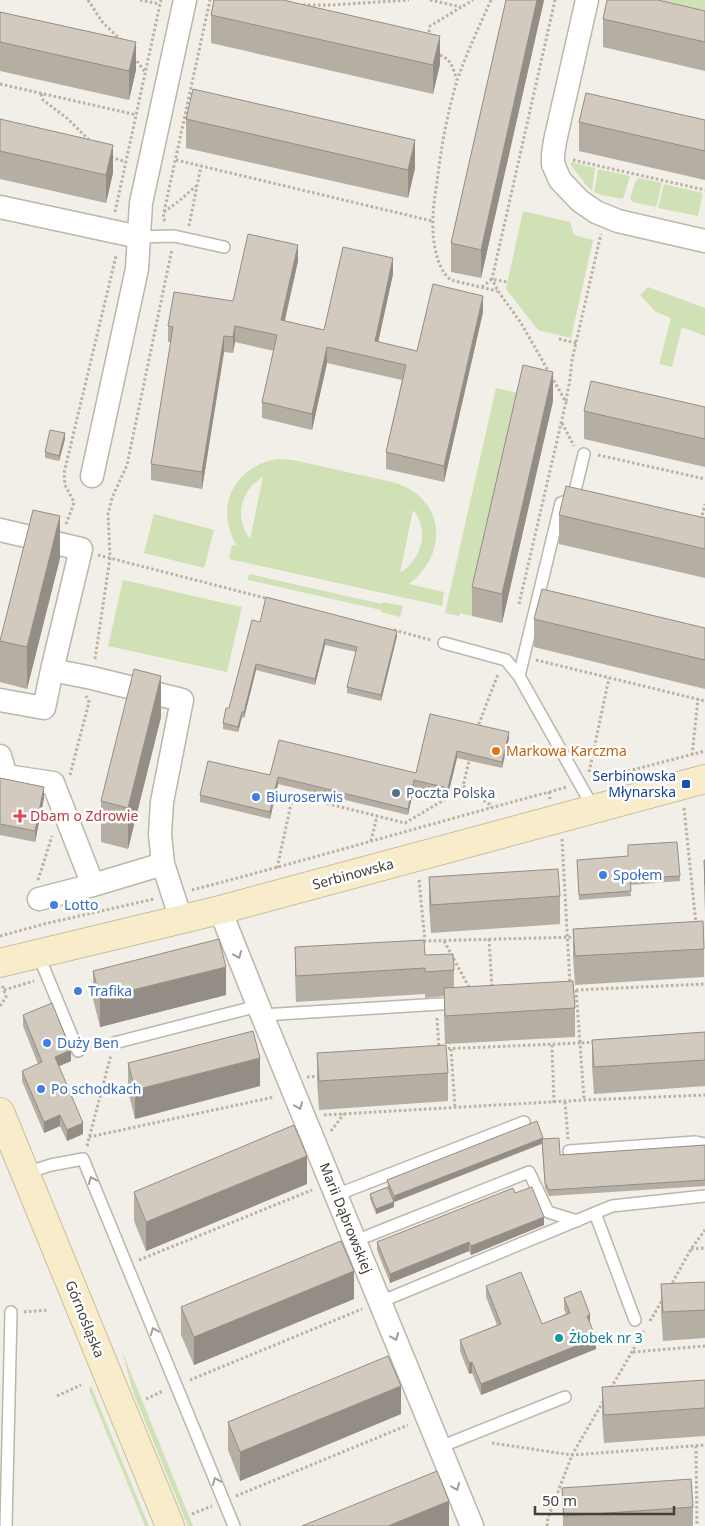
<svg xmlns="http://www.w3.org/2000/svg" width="705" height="1526" viewBox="0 0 705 1526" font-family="'Noto Sans',sans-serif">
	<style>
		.green { fill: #cfe1b5; fill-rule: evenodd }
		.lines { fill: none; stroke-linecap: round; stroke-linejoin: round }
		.lane-casing { stroke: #bcb6ab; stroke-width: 14 }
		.street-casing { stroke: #bcb6ab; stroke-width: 25 }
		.secondary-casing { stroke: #ccbe9c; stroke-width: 30 }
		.path { stroke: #bcb19e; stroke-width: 3; stroke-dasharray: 2.5 2.5; stroke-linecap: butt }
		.lane { stroke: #fff; stroke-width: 11 }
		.street { stroke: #fff; stroke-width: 22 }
		.secondary { stroke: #f8eccb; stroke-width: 28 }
		.wall { fill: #b5aea3 }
		.shaded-wall { fill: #938d85 }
		.building { fill: #d2cabe; stroke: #938d85 }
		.oneway { stroke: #a29f9b }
		.food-dot { fill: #e8710a; stroke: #fff; stroke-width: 2 }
		.transit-dot { fill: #1a4fb4; stroke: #fff; stroke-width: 2 }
		.service-dot { fill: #5c6f8a; stroke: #fff; stroke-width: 2 }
		.shop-dot { fill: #3f7fe0; stroke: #fff; stroke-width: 2 }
		.health-dot { fill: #e0444e; stroke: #fff; stroke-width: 2 }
		.culture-dot { fill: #0f9aa8; stroke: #fff; stroke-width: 2 }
		.labels { text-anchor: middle; stroke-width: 5; stroke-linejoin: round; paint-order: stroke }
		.food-label { font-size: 14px; fill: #c56008; stroke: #fff; text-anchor: start }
		.transit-label { font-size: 14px; fill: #164399; stroke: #fff; text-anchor: end }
		.service-label { font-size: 14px; fill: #4e5e75; stroke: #fff; text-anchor: start }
		.shop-label { font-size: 14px; fill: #366cbe; stroke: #fff; text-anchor: start }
		.health-label { font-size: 14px; fill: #be3a42; stroke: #fff; text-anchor: start }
		.street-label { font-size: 14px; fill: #443f37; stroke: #fff }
		.culture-label { font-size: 14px; fill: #0d838f; stroke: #fff; text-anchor: start }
	</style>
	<rect width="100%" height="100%" fill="#f2eee8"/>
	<path class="green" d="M662,0H705V22L660,7Z
		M571,162L595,168L592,191L586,185L571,165Z
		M598,169L630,176L623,199L601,195L594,192Z
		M639,178L662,183L656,207L633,202L630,199L635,182Z
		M664,184L703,193L698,216L658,208Z
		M523,211L570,222L574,235L593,240L571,338L538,330L506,289Z
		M648,287L705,308V336L682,327L672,367L659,364L671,318L656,312L640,295Z
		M496,388L523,394L472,616L460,613L459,616L445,613Z
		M277,459L293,460L392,482C445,496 450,553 409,584L444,592L442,606L229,559L232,545L237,546C214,508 233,467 277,459ZM263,477L250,539C234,517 240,491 263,477ZM413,510C430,530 422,559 400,573Z
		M154,514L214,530L204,568L144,553Z
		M249,574L382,604L383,602L403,606L400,617L381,612V610L248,580Z
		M123,580L242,607L227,672L108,646Z
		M122,1351L193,1526H188L133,1392Z
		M91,1386L149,1526H145L89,1390Z"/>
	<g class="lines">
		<g class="lane-casing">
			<path id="lane" d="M139,237L174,236L224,247
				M444,643L506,660L519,676L594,809
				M519,676L561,503L573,499L584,454
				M38,954L78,1051
				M262,1015L457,1003
				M114,1043L258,1006
				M569,1151L695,1142L705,1144
				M26,1173L51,1165L83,1159L234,1526
				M336,1195L524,1122
				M595,1213L635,1320
				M355,1241L529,1172L548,1212L577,1221
				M380,1302L612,1206L705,1196
				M440,1447L565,1397
				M6,1526L11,1312"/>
		</g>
		<g class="street-casing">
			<path id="street" d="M587,0L555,141L553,155V164L560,180L580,201L596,212L618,221L705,241
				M0,207L139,237
				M92,476L137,269L141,203L185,0
				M0,530L81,549L52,670L92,678L182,700L162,802L160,834L163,864L181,919
				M0,700L44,708L52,670
				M0,756L6,776L53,783L93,885
				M39,899L93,885L163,864
				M220,910L262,1015L472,1526"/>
		</g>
		<g class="secondary-casing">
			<path id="secondary" d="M0,963L220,910L705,779
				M0,1112L170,1526"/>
		</g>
		<path class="path" d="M88,0L103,23L121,40
			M140,0L160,4
			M430,0L461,7
			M491,0C479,27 466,54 457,81C447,114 441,148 437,182C435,195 433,208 433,220C432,238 436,269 451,280L497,291
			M303,5H331L409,0
			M428,37L430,26L473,0
			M435,54C451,57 452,66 457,80
			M134,57L145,72
			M0,84L137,115
			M41,94L43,100L68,119L90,141
			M111,157L126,162
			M176,160L432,221
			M573,160L705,190
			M115,212L161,0
			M164,212L179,201L196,186
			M165,221L163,218L164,212L210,0
			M189,226L201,166
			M482,287L492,279L507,282
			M559,339L576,343
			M566,401L570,379L572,360L601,234
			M562,423L574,446
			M598,455L705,479
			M701,520L705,504
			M66,524L73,506L74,502L65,485L64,473L116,256
			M98,555L269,599
			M519,604L566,402L521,323L498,291L492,279L555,0
			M394,630L431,640
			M95,659L110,558L108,514L112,498L127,465L172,249
			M536,660L705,701
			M477,729L498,674
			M692,755L698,699
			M470,757L463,786L489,804L490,808
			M589,772L609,678
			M70,775L89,702L86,696
			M594,780L705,751
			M549,792L567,787
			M684,808L696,924
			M562,839L570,985
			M371,841L377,816
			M277,868L293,795L405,823L444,800L463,786
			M38,880L52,836
			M419,880L425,941L577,937
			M192,890C311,859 430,824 549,792L550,799
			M0,936L44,924L154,899
			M489,939L492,988
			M444,941L470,989
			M4,990L34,981
			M571,990H576L580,1043L596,1042
			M576,990L705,984
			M0,1006L6,997L2,984
			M437,1018L439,1049L580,1043L584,1100
			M552,1045L554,1103
			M451,1049L455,1108
			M307,1077L321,1076
			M565,1102L568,1139
			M324,1115L584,1100L705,1095
			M331,1131L344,1114
			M89,1137L274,1097
			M87,1146L111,1055
			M691,1249L705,1248
			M139,1260L312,1190
			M670,1287L691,1249L705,1230
			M24,1312L48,1310
			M650,1321L663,1299
			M633,1352L705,1346
			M190,1380L362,1309
			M611,1388L644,1331
			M57,1396L81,1385
			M146,1399L163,1391
			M492,1443L572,1455L705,1445
			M696,1446L697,1526
			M236,1496L408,1425
			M192,1514L212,1506
			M547,1526L548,1518L572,1455L604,1400"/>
		<use href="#lane" class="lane"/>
		<use href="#street" class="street"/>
		<use href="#secondary" class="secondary"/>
	</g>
	<path class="wall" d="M506,0H544L481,278L451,272V243Z
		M705,11V71L603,47V19Z
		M0,12L136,70L129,100L0,71Z
		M211,15L440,64L433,94L211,43Z
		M0,119L113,173L106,203L0,179Z
		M186,119L415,168L408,198L186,148Z
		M705,120V180L579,151V122Z
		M298,261L285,321L324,330L393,274L378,342L417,351L483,312L444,482L386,469V452L402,380L327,363L312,430L262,418V402L274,351L235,342L233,353L224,352L202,489L151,480V464L171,342H168V326L233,301Z
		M553,401L502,623L472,616V587Z
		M705,407V467L584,439V411Z
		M65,439L59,461L45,458V452Z
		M559,515L705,518V578L559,544Z
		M60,558L27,689L0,682V641Z
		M534,619L705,628V689L534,647Z
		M260,622L397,636L381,701L347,693V687L356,652L325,645L315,685L256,670L244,718L242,717L238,732L223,729V723L229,708Z
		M430,714L509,738L502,768L457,758L448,795L414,787L408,815L278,784L270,819L200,802V795L270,775L416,773Z
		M161,717L128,849L101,842V801Z
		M0,778L44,798L35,842L0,835Z
		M577,860L680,876V881L630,885L631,896L579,900Z
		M704,860H705V913L704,889Z
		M429,877L560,896V924L431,933L429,905Z
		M573,929L704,949V977L575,985L573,957Z
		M295,947L425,955L454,970V987L575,1008V1037L445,1044L444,1016V996L425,998V994L296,1002L295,973Z
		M93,971L226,995L100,1027L93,999Z
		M23,1015L71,1061L59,1066L83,1134L67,1141L60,1126L44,1133L22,1081V1071L38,1064L23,1026Z
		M705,1032V1086L594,1094L592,1066V1040Z
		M317,1053L448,1073V1101L319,1110L317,1081Z
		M128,1063L260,1086L135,1119L128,1091Z
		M543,1139L560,1155L705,1145V1186L549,1196L545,1188L542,1144L394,1202V1207L376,1214L370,1199V1194L388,1187L387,1180Z
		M307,1184L146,1251L134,1221V1192Z
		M544,1225L471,1255L469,1251L390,1283L377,1250V1242Z
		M705,1282V1338L663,1341L661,1313V1284Z
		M486,1286L542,1324L566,1314L564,1309V1298L590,1323L596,1349L481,1395L472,1373L469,1374L460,1351V1340L497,1325L486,1297Z
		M354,1299L194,1365L181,1335V1307Z
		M705,1380V1436L604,1443L602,1415V1387Z
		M401,1414L240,1481L228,1450V1422Z
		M562,1488L693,1507V1526H563Z"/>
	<path class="shaded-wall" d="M537,0H544L481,278V250Z
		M440,36V64L433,94V65Z
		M136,42V70L129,100V71Z
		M415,140V168L408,198V170Z
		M113,145V173L106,203V175Z
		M298,245V261L281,336V320Z
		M393,258V274L375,357V341Z
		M483,296V312L444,482V466Z
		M235,326V342L233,353V337Z
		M224,336V352L202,489V472Z
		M327,347V363L312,430V414Z
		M553,372V401L502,623V594Z
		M65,433V439L59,461V456Z
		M60,516V558L27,689V647Z
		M397,631V636L381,701V695Z
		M325,639V645L315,685V679Z
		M256,664V670L244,718V712Z
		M161,676V717L128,849V808Z
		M242,712V717L238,732V727Z
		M509,732V738L502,768V762Z
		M457,751V758L448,795V788Z
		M278,777V784L270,819V812Z
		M414,780V787L408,815V809Z
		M44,787V798L35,842V831Z
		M226,967V995L100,1027V998Z
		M71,1050V1061L55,1068V1057Z
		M260,1058V1086L135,1119V1090Z
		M60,1115V1126L44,1133V1122Z
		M83,1123V1134L67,1141V1130Z
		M543,1138V1143L394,1202V1207L376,1214V1209L394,1202V1196Z
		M307,1156V1184L146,1251V1222Z
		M544,1217V1225L471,1255V1246Z
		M469,1242V1251L390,1283V1274Z
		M354,1271V1299L194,1365V1337Z
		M590,1315V1326L587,1316Z
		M596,1338V1349L481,1395V1384Z
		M472,1362V1373L469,1374V1363Z
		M401,1386V1414L240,1481V1452Z
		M449,1501V1526H388Z"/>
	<path class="building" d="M214,0H283L440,36L433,65L211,15Z
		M506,0H537L481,250L451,243Z
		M607,0H658L705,11V42L603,19Z
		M0,12L136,42L129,71L0,42Z
		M193,89L415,140L408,170L186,119Z
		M586,93L705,120V151L579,122Z
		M0,119L113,145L106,175L0,151Z
		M248,234L298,245L281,320L324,330L343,247L393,258L375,341L417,351L433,284L483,296L444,466L386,452L406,365L327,347L312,414L262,402L277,335L235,326L233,337L224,336L202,472L151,464L173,327L168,326L174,292L233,301Z
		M523,365L553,372L502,594L472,587Z
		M591,381L705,407V439L584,411Z
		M50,430L65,433L59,456L45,452Z
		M566,486L705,518V549L559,515Z
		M33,510L60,516L27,647L0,641Z
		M542,589L705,628V660L534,619Z
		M266,597L397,631L381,695L347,687L357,647L325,639L315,679L256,664L244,712H242L238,727L223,723L226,708H229L252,620L260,622Z
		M134,669L161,676L128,808L101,801Z
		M430,714L509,732L502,762L457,751L448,788L414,780L408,809L278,777L270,812L200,795L208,761L270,775L279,740L416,773Z
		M0,778L44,787L35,831L0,824Z
		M677,842L680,876L630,879L631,891L579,895L577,860L628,856V845Z
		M704,860H705V885Z
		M558,869L560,896L431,905L429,877Z
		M703,921L704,949L575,956L573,929Z
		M219,939L226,967L100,998L93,971Z
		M424,940L425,955L453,954L454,970L425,972V968L296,976L295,947Z
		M573,981L575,1008L445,1016L444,988Z
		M52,1003L71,1050L55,1057L83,1123L67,1130L60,1115L44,1122L22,1071L42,1062L23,1015Z
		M253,1031L260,1058L135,1090L128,1063Z
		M705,1032V1060L594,1067L592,1040Z
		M446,1045L448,1073L319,1081L317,1053Z
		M537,1121L543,1138L394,1196L387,1180Z
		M294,1125L307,1156L146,1222L134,1192Z
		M559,1138L560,1155L705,1145V1180L549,1190L545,1183L542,1139Z
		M388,1187L394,1202L376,1209L370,1194Z
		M532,1187L544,1217L471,1246L469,1242L390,1274L377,1242L513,1188L515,1193Z
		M341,1241L354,1271L194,1337L181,1307Z
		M521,1272L542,1324L570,1313L564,1298L581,1291L590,1315L587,1316L596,1338L481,1384L472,1362L469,1363L460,1340L501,1324L486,1286Z
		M705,1282V1310L663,1312L661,1284Z
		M388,1356L401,1386L240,1452L228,1422Z
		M705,1380V1408L604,1415L602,1387Z
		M437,1471L449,1501L388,1526H302Z
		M691,1479L693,1507L564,1516L562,1488Z"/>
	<defs><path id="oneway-chevron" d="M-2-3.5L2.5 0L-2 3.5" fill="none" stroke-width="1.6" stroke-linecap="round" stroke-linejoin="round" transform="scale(1.25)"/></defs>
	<g class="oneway">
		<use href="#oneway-chevron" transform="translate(238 955) rotate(68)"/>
		<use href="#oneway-chevron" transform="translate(299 1106) rotate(68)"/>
		<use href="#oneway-chevron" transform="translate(92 1180) rotate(-112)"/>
		<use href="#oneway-chevron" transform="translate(154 1331) rotate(-112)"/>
		<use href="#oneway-chevron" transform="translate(395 1337) rotate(68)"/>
		<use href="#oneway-chevron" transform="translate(216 1481) rotate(-112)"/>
		<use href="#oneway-chevron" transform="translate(456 1487) rotate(68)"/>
	</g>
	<circle class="food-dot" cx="496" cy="751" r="5"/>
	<rect class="transit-dot" x="681" y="779" width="10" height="10" rx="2.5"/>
	<circle class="service-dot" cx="396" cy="793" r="5"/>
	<g class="shop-dot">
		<circle cx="256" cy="797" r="5"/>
		<circle cx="603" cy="875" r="5"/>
		<circle cx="54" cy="905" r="5"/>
		<circle cx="78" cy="991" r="5"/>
		<circle cx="47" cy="1043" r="5"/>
		<circle cx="41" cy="1089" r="5"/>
	</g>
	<path class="health-dot" d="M17.5 808.5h5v5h5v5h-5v5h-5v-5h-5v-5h5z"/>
	<circle class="culture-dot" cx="559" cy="1338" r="5"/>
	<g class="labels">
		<g class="food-label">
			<text x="506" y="756">Markowa Karczma</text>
		</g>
		<g class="transit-label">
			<text x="676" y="781">Serbinowska<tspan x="676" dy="16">Młynarska</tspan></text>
		</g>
		<g class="service-label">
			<text x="406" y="798">Poczta Polska</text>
		</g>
		<g class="shop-label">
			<text x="266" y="802">Biuroserwis</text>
			<text x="613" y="880">Społem</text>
			<text x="64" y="910">Lotto</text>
			<text x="88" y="996">Trafika</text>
			<text x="57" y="1048">Duży Ben</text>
			<text x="51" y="1094">Po schodkach</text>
		</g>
		<g class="health-label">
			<text x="30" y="821">Dbam o Zdrowie</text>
		</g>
		<g class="street-label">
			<text transform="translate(353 874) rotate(-15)" y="5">Serbinowska</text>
			<text transform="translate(346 1218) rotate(68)" y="5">Marii Dąbrowskiej</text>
			<text transform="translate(85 1319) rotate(68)" y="5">Górnośląska</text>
		</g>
		<g class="culture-label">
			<text x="569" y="1343">Żłobek nr 3</text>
		</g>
	</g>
	<path d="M535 1506v8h139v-8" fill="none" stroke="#443f37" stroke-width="2.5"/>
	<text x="542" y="1506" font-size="15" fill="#443f37" stroke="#ffffff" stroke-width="4" paint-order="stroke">50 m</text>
</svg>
